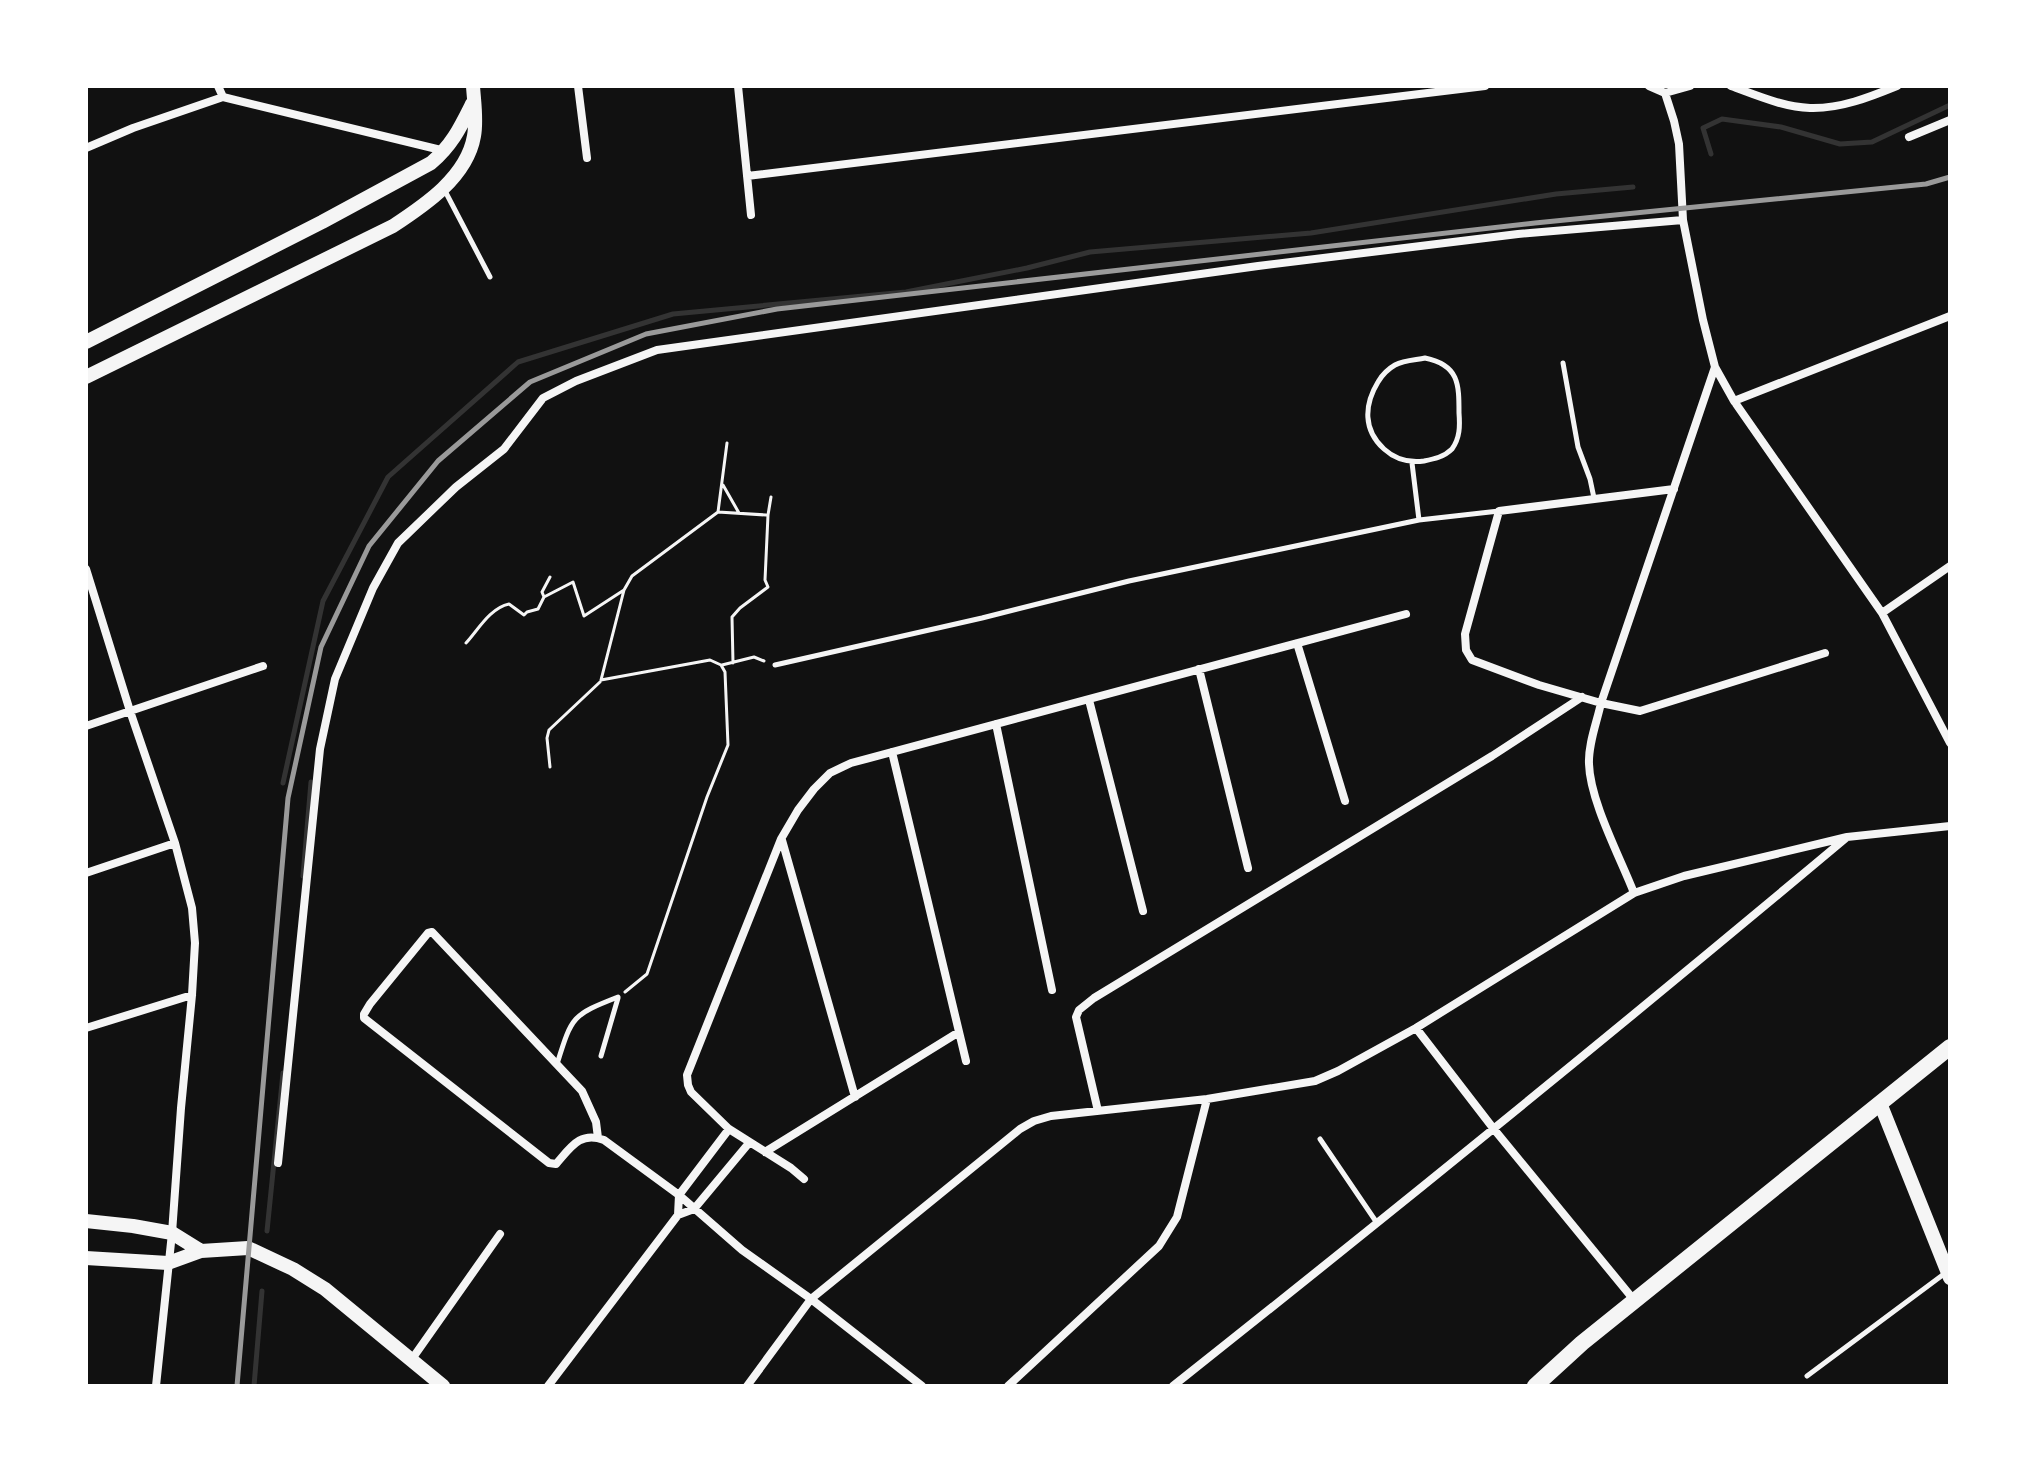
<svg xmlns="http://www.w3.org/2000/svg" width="2036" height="1472" viewBox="0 0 2036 1472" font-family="'DM Sans',sans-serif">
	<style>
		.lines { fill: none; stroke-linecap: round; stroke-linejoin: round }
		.stream { stroke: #333; stroke-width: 5 }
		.path { stroke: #f5f5f5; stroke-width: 3 }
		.service { stroke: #f5f5f5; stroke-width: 5 }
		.minor { stroke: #f5f5f5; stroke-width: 8 }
		.tertiary { stroke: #f5f5f5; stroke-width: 14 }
		.secondary { stroke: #f5f5f5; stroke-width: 16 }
		.rail { stroke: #9a9a9a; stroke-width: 5 }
	</style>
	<rect width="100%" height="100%" fill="#111"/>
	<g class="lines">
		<path class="stream" d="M1711,154L1703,128L1722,119L1781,127L1840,144L1872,142L1950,105
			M283,783L323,601L388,477L518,362L673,314L906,292L1027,268L1090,252L1311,233L1556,194L1633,187
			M303,876L311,782
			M267,1231L283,1073
			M254,1386L262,1291"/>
		<path class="path" d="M723,485L739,513
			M718,512L766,515
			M624,590L601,680L710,660L721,665L725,672L728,745L707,797L647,974L625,992
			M544,597L573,582L584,616L624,590L632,576L718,512L727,443
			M466,643C478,630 490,608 509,604L524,615L527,612L538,609L544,597L542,592L550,577
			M733,663L732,617L740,608L768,587L765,580L768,515L771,497
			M722,665L754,657L764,661
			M550,767L547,738L549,730L600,682"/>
		<path class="service" d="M444,189L490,277
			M1425,358C1459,365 1459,384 1459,413C1460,426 1460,438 1452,449C1444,457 1434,459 1424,461C1409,463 1396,460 1384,449C1363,430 1364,405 1378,382C1382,375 1388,369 1395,365C1404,360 1415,360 1425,358Z
			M1563,363L1578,447L1590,479L1594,498
			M1412,463L1419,520
			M775,665L982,618L1129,581L1419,520L1499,511
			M601,1056L618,998
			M557,1064C572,1016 572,1015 618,997
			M1320,1139L1377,1223
			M1807,1376L1944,1274"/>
		<path class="minor" d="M218,86L223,97
			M578,86L587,158
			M738,86L751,215
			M1649,86L1665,93
			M1731,86C1756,95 1783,107 1810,108C1840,109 1870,97 1897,86
			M1665,93L1674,121L1679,144L1683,220L1703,320L1715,367L1734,401L1882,613L1950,743
			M1665,93L1690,86
			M1909,137L1950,120
			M86,148L133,128L223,97L445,151
			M747,176L1485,86
			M1734,401L1950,316
			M1674,489L1499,511L1465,634L1466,650L1472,660L1539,685L1601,703L1640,711L1825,653
			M86,569L130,711L175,843L192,908L195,943L192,995L181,1108L172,1233L156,1386
			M1882,613L1950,566
			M1297,643L1345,801
			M1199,669L1248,868
			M1089,700L1143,911
			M996,724L1052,990
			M86,726L263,666
			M892,752L966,1061
			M782,840L855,1097
			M86,873L175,843
			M1634,893C1620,857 1590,801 1589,764C1588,744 1597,722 1601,703L1715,367
			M86,1028L192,995
			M1416,1028L1493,1128L1634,1300
			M1098,1111L1076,1017L1079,1010L1094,998L1492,756L1582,697
			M598,1138L596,1122L582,1091L432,932L428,933L370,1004L364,1014V1018L549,1163L556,1164C571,1147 580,1131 604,1140L679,1195L742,1250L811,1299L922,1386
			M765,1152L959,1032
			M278,1163L320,749L335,679L373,588L398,543L456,487L504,449L543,398L576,381L657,350L1258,266L1518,234L1683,220
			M804,1179L791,1168L729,1129L691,1092L688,1085L687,1075L781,839L798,810L814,789L830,773L851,763L1406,614
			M678,1215L679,1195L729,1129
			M412,1359L500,1234
			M548,1386L678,1215L694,1209L749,1143
			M747,1386L811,1299L1020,1129L1034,1121L1051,1116L1207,1099L1315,1081L1338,1071L1416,1028L1634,893L1684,876L1847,837L1950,826
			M1008,1386L1159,1246L1177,1217L1207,1099
			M1173,1386C1400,1206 1624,1024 1846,838"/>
		<path class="tertiary" d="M86,342L322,222L431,163C452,145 460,128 472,104
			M86,377L393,226C425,205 467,177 474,136C477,120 474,102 473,86
			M1880,1103L1950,1278
			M86,1221L133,1226L172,1233L201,1251
			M86,1258L168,1263L201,1251L248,1248L293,1269L325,1289L443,1386"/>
		<path class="secondary" d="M1535,1386L1582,1343L1950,1047"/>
		<path class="rail" d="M237,1386L288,798L321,647L369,546L438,461L530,382L646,334L777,309L1535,223L1926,184L1950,177"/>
	</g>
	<rect width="2036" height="1472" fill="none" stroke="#ffffff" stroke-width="176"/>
</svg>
